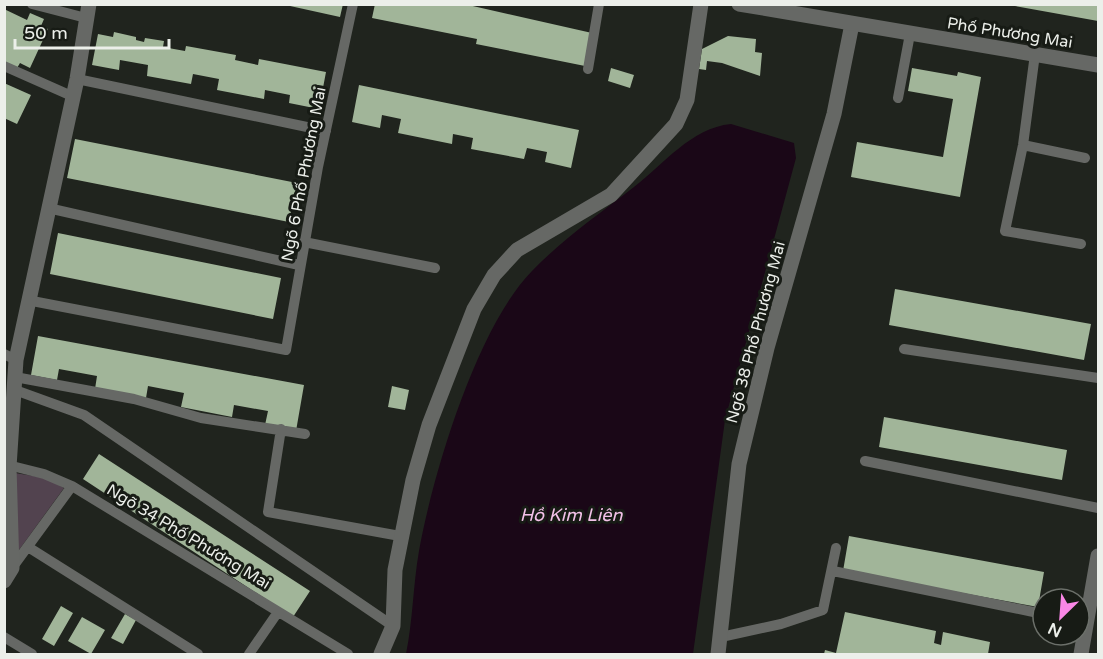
<svg xmlns="http://www.w3.org/2000/svg" width="1103" height="659" viewBox="0 0 1103 659" font-family="'Varela Round',sans-serif">
	<style>
		.green { fill: #52434f }
		.water { fill: #1a0717 }
		.building { fill: #a1b599 }
		.lines { fill: none; stroke-linecap: round; stroke-linejoin: round }
		.service { stroke: #666865; stroke-width: 10 }
		.minor { stroke: #666865; stroke-width: 15 }
		.tertiary { stroke: #666865; stroke-width: 15 }
		.labels { text-anchor: middle; stroke-width: 6; stroke-linejoin: round; paint-order: stroke }
		.street-label { font-size: 16px; fill: #ecefea; stroke: #171b15 }
		.water-label { font-size: 18px; font-style: italic; fill: #f2c1e8; stroke: #171b15 }
	</style>
	<rect width="100%" height="100%" fill="#20241e"/>
	<path class="green" d="M15,473L46,478L64,488L16,554Z"/>
	<path class="water" d="M731,124L794,143L796,158L725,420L693,654H406C413,620 413,585 419,551C433,473 477,327 532,271C563,239 599,214 634,187C664,164 691,128 731,124Z"/>
	<path class="building" d="M281,4H343L340,17Z
		M375,4H464L592,33L585,66L476,44L477,39L372,18Z
		M1015,5H1098V21L1015,6Z
		M4,9L27,20L30,13L44,19L41,26L48,29L30,68L20,63L17,68L4,62Z
		M114,32L136,37V40L144,42L145,38L164,41L163,47L185,51L186,46L236,55L235,60L258,65L259,59L326,72L319,109L289,103L290,95L265,90L264,99L217,90L219,79L193,74L191,84L147,76L148,65L120,60L119,70L92,65L98,34L113,37Z
		M728,36L756,39L755,52L762,53L760,76L722,63L707,61L706,70L699,69L702,49Z
		M611,68L634,75L630,88L608,81Z
		M912,68L957,76L958,72L981,77L960,197L851,177L857,142L943,157L953,99L908,91Z
		M4,83L31,95L17,124L4,118Z
		M359,85L579,130L571,168L545,162L547,152L527,148L524,159L471,149L473,138L453,134L452,144L398,133L401,119L382,115L380,128L352,122Z
		M75,139L297,183L289,222L67,178Z
		M58,233L281,278L273,319L50,274Z
		M895,289L1091,324L1084,360L889,325Z
		M38,336L304,385L296,431L265,425L268,411L234,405L232,417L181,407L184,393L148,386L146,398L95,389L97,376L59,369L57,380L31,375Z
		M392,386L409,390L405,410L388,407Z
		M884,417L1067,450L1062,480L879,447Z
		M99,454L310,591L293,617L83,479Z
		M849,536L1044,572L1038,607L843,571Z
		M61,606L73,613L54,646L42,639Z
		M845,612L936,631L934,643L941,645L943,632L990,642L988,654H824L825,650L836,653Z
		M125,614L136,620L123,644L111,638Z
		M82,617L105,630L91,654L68,641Z"/>
	<g class="lines">
		<path class="service" d="M32,4L86,18
			M1035,54L1023,145L1005,231L1081,244
			M4,66L74,97
			M588,69L599,4
			M77,79L326,131
			M898,98L910,34
			M1023,145L1085,158
			M48,208L299,265
			M304,242L435,268
			M27,300L286,350L318,167L353,4
			M904,349L1098,378
			M4,354L16,360
			M15,377L134,399L201,418L305,434
			M15,390L84,415L393,626
			M281,429L268,512L400,536
			M865,461L1098,508
			M4,464L44,474L72,486L348,654
			M28,547L198,654
			M12,568L72,486
			M833,571L1043,614
			M4,637L32,654
			M721,637L781,624L823,610L836,548
			M249,654L278,612"/>
		<path class="minor" d="M4,581L12,568L9,467L16,360L77,79L89,4
			M381,654L393,626L395,570L413,480L429,425L474,309L494,275L517,250L611,195L676,124L687,100L701,4
			M718,654L739,464L767,348L834,114L852,24"/>
		<path class="tertiary" d="M739,4L1098,65
			M1081,654L1098,556"/>
	</g>
	<g class="labels">
		<g class="street-label">
			<text transform="translate(1010 32) rotate(9)" y="6">Phố Phương Mai</text>
			<text transform="translate(303 174) rotate(-79)" y="6">Ngõ 6 Phố Phương Mai</text>
			<text transform="translate(755 332) rotate(-75)" y="6">Ngõ 38 Phố Phương Mai</text>
			<text transform="translate(189 536) rotate(31)" y="6">Ngõ 34 Phố Phương Mai</text>
		</g>
		<g class="water-label">
			<text x="571" y="521">Hồ Kim Liên</text>
		</g>
	</g>
	<rect width="1103" height="659" fill="none" stroke="#ecefea" stroke-width="12"/>
	<g transform="translate(1061 617) rotate(205)"><circle r="28" fill="#171b15" stroke="#6c706a" stroke-width="1.5"/>
	<path d="M0-4.5L10 22L0 15L-10 22Z" fill="#fa87e6"/>
	<text y="-9" font-size="16" font-weight="bold" text-anchor="middle" fill="#ecefea">N</text>
	</g>
	<path d="M15 39v9h154v-9" fill="none" stroke="#ecefea" stroke-width="3"/>
	<text x="24" y="39" font-size="18" fill="#ecefea" stroke="#171b15" stroke-width="4.5" paint-order="stroke">50 m</text>
</svg>
